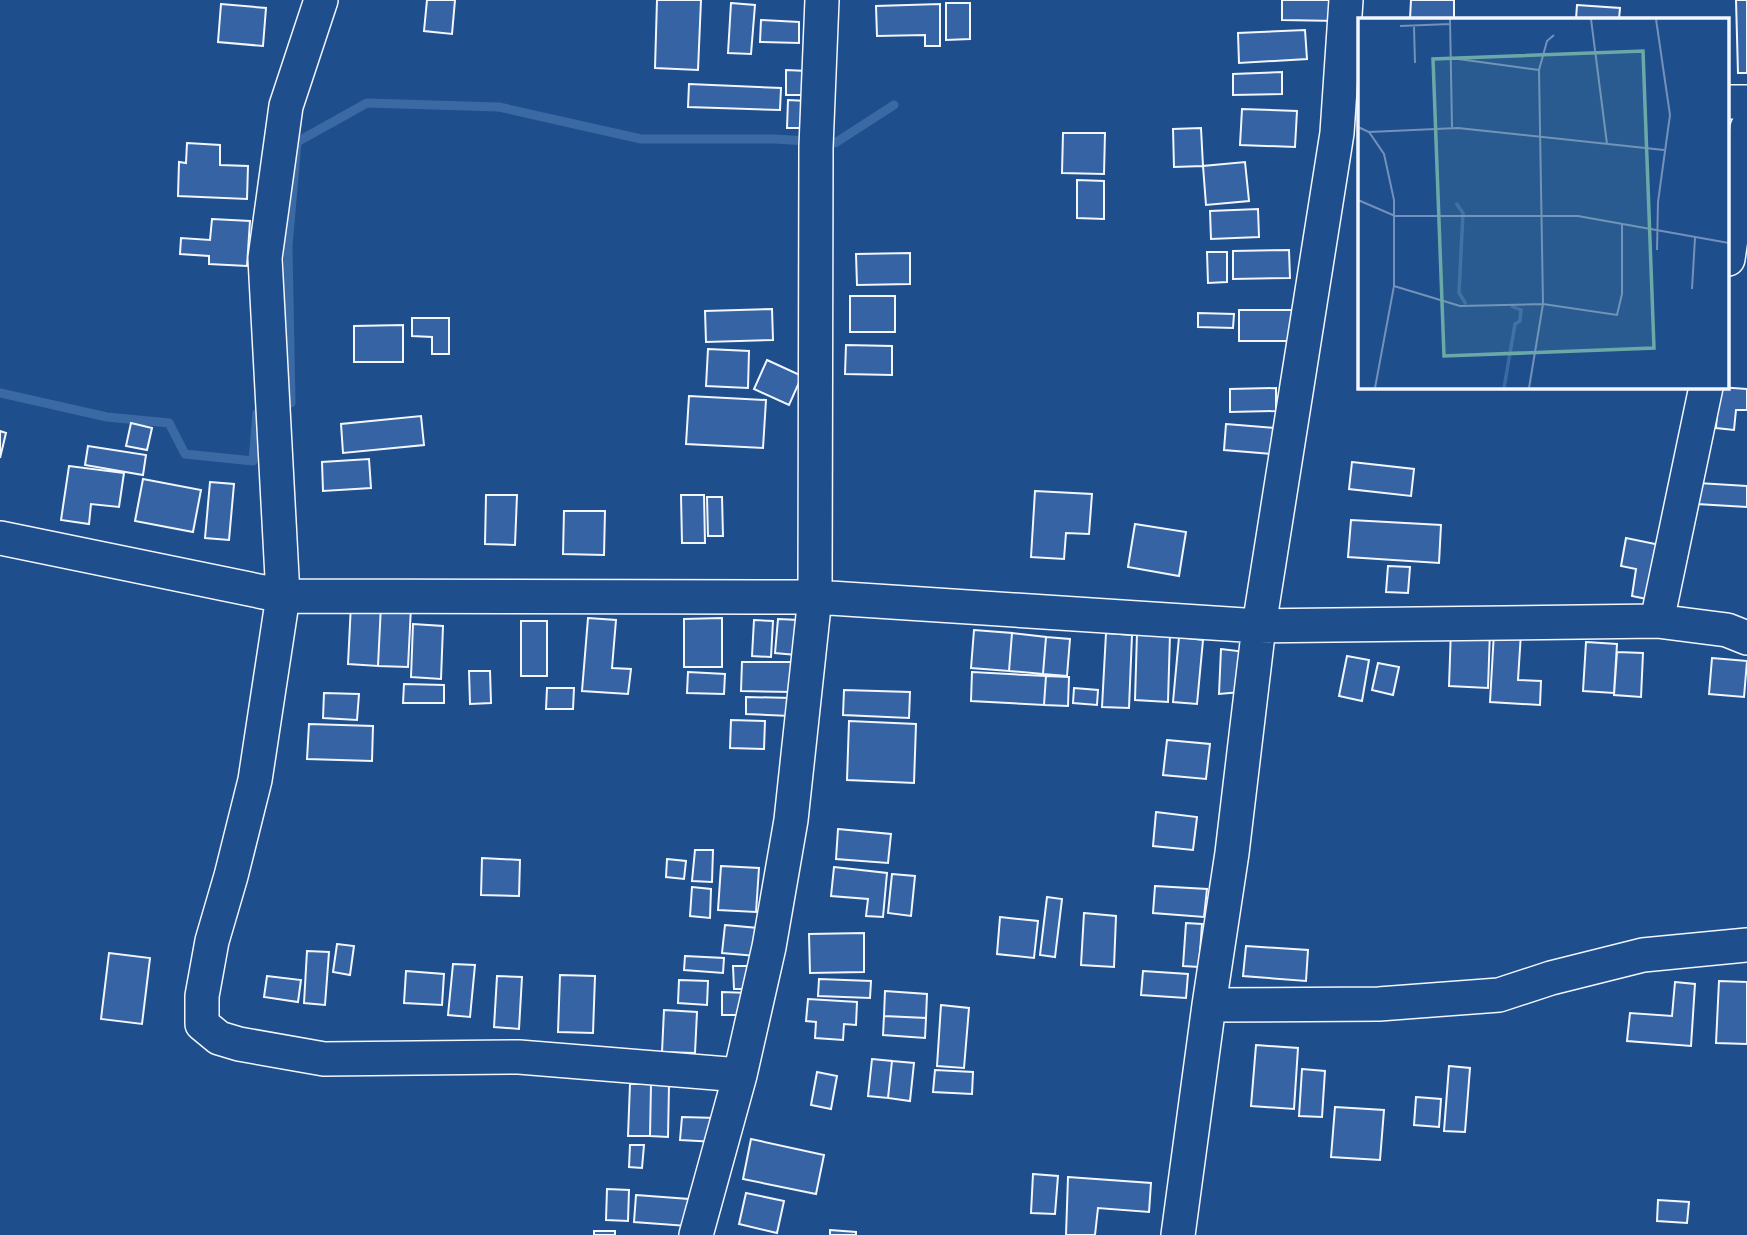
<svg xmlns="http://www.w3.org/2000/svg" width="1747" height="1235" viewBox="0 0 1747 1235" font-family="'Golos Text',sans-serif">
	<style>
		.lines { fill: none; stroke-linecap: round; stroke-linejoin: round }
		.stream { stroke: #3b69a3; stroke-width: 9 }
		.building { fill: #3563a3; stroke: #f2f6ff; stroke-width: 2 }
		.minor-casing { stroke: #f2f6ff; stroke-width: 36 }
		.minor { stroke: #1f4e8c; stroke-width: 33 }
		.inset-river { fill: none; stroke: #3b69a3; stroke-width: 3.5 }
		.inset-road { fill: none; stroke: #7391ba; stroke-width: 2 }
		.view { fill: #6aa9a8; fill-opacity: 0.15; stroke: #6aa9a8; stroke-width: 3.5 }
		.inset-edge { fill: none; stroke: #f2f6ff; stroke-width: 3.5 }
	</style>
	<rect width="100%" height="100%" fill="#1f4e8c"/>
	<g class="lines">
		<path class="stream" d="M822,142L835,143L894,105
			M0,393L107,417L169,423L185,454L253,461L257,413L264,411
			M281,406L291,403L288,246L297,142L367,103L499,107L641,139H774L808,141"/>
	</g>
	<path class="building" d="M427,0H455L452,34L424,31Z
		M657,0H701L698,70L655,68Z
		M1282,0H1338L1337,21L1282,20Z
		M1411,0H1454V19H1410Z
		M1736,0H1747V73H1738Z
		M731,3L755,5L751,54L728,53Z
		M946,3H970V39L946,40Z
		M221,4L266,8L263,46L218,42Z
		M940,4V46H925V35L877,36L876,6Z
		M1577,5L1620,8L1619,19H1576Z
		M761,20L799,22V43L760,42Z
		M1305,30L1307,59L1239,63L1238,33Z
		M786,70L807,71L806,95H786Z
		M1282,72V94L1233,95V74Z
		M689,84L781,88L780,110L688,107Z
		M788,100L807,101V128H787Z
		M1242,109L1297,111L1295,147L1240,145Z
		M1201,128L1203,166L1174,167L1173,129Z
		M1063,133H1105L1104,174L1062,173Z
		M187,143L220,145V165L248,166L247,199L178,196L179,162L186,163Z
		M1245,162L1249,201L1206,205L1203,166Z
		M1077,180L1104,181V219L1077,218Z
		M1258,209L1259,237L1211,239L1210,211Z
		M212,219L250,221L247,266L209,264V256L180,254L181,238L210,240Z
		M1289,250L1290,278L1233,279V251Z
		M1207,252H1227V282L1208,283Z
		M910,253V284L857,285L856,254Z
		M850,296H895V332H850Z
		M772,309L773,340L706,342L705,311Z
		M1239,310H1296L1295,341H1239Z
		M1198,313L1234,314L1233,328L1198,327Z
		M412,318H449V354H432V337L412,336Z
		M403,325V362H354V326Z
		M846,345L892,346V375L845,374Z
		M708,349L749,351L748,388L706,386Z
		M767,360L802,376L789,405L754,389Z
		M1719,387L1747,389V410H1736L1734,430L1716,428Z
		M1276,388V411L1230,412V389Z
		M689,396L766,400L763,448L686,444Z
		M421,416L424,445L343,453L341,424Z
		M131,423L152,428L147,450L126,446Z
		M1226,424L1275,428L1273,454L1224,450Z
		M0,431L6,433L0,458Z
		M88,446L146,455L143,475L85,465Z
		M369,459L371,488L323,491L322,462Z
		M1352,462L1414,469L1411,496L1349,489Z
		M69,466L124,473L119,507L91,504L89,524L61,520Z
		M143,479L201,490L193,532L135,521Z
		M210,482L234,484L229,540L205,538Z
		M1698,483L1747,486V507L1697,504Z
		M1035,491L1092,494L1089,534L1066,533L1064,559L1031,557Z
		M486,495H517L515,545L485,544Z
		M681,495H704L705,543H682Z
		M707,497H722L723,536H708Z
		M564,511H605L604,555L563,554Z
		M1351,520L1441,525L1439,563L1348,557Z
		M1135,524L1186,532L1179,576L1128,567Z
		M1626,538L1665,546L1656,601L1632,596L1636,569L1621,566Z
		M1388,566L1410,567L1408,593L1386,592Z
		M351,604L381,605L378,666L348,664Z
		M381,605L411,607L408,667L378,666Z
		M588,618L616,620L612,668L631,669L628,694L582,691Z
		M722,618V667H684V619Z
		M778,619L799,620L796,655L775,653Z
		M754,620L773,621L771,657L752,656Z
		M521,621H547V676H521Z
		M413,624L443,626L441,679L411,677Z
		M1451,629L1490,631L1488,688L1449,686Z
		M974,630L1012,633L1009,671L971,668Z
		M1494,632L1521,633L1518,680L1541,681L1540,705L1490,702Z
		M1012,633L1046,637L1043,674L1009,671Z
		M1106,633L1132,635L1129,708L1102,707Z
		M1137,633L1170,634L1168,702L1135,700Z
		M1046,637L1070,639L1067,676L1043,674Z
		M1179,637L1203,640L1197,704L1173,702Z
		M1586,642L1617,644L1614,693L1583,691Z
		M1221,649L1246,652L1241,692L1219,694Z
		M1617,652L1643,653L1641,697L1614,695Z
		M1347,656L1369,660L1362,701L1339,696Z
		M1712,658L1747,661L1744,697L1709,694Z
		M742,662H795L794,692L741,691Z
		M1378,663L1399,667L1393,695L1372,690Z
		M469,671H490L491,703L470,704Z
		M688,672L725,674L724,694L687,693Z
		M972,672L1046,676L1044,705L971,701Z
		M1046,676L1069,677L1068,706L1044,705Z
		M404,684L444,685V703H403Z
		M547,688H574L573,709H546Z
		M1074,688L1098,690L1097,705L1073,703Z
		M844,690L910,692L909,718L843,715Z
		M324,693L359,694L357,720L323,718Z
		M746,697L791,698L790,716L746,714Z
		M731,720L765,721L764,749L730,748Z
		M849,721L916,724L914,783L847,780Z
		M309,724L373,726L372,761L307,759Z
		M1167,740L1210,744L1206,779L1163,775Z
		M1156,812L1197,817L1193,850L1153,846Z
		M838,829L891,834L888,863L836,859Z
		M695,850H713L712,882L692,881Z
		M482,858L520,860L519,896L481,895Z
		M667,859L686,861L684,879L666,877Z
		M721,866L759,868L756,912L718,910Z
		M834,867L887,873L883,917L866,916L868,899L831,896Z
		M892,874L915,876L911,916L888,913Z
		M1155,886L1207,889L1204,917L1153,913Z
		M692,887L711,889L710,918L690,916Z
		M1047,897L1062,899L1055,957L1040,955Z
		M1084,913L1116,916L1114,967L1081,965Z
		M1000,917L1038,921L1034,958L997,954Z
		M1186,923L1202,924L1199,967L1183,966Z
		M725,925L758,928L756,956L722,953Z
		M864,933V972L810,973L809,934Z
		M337,944L354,946L350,975L333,972Z
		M1246,946L1308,950L1306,981L1243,976Z
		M307,951L329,952L325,1005L304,1003Z
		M109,953L150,958L142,1024L101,1019Z
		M685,956L724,958L723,973L684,970Z
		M453,964L475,965L470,1017L448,1015Z
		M733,966H752V989H734Z
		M406,971L444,974L442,1005L404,1003Z
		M1143,971L1188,974L1186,998L1141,995Z
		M560,975L595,976L593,1033L558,1032Z
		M267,976L301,980L298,1002L264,997Z
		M497,976L522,977L519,1029L494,1027Z
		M819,979L871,981L870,998L818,996Z
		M679,980L708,981L707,1005L678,1003Z
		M1719,981L1747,982V1044L1716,1043Z
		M1675,982L1695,984L1691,1046L1627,1041L1630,1013L1672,1016Z
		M885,991L927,994L926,1018L884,1016Z
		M722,992L749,993L748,1015H722Z
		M808,999L857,1002L856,1025L844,1024L843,1040L815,1038L816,1022L806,1021Z
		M941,1005L969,1008L964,1068L937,1066Z
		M664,1010L697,1012L695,1053L662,1052Z
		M884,1016L926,1018L925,1038L883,1035Z
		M1256,1045L1298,1048L1294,1109L1251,1106Z
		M872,1059L892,1061L888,1098L868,1096Z
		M892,1061L914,1063L910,1101L888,1098Z
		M1449,1066L1470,1068L1465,1132L1444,1131Z
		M1302,1069L1325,1071L1322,1117L1299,1116Z
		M935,1070L973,1072L972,1094L933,1092Z
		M817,1072L837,1076L831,1109L811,1105Z
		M630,1084H651L650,1136H628Z
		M651,1084L669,1085L668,1137L650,1136Z
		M1416,1097L1441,1099L1439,1127L1414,1125Z
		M1335,1107L1384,1110L1380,1160L1331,1157Z
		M682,1117L717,1118L716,1142L680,1140Z
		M751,1139L824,1155L816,1194L743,1179Z
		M630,1145H644L642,1168L629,1167Z
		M1033,1174L1058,1176L1055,1214L1031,1213Z
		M1068,1177L1151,1183L1149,1212L1098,1208L1095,1235H1066Z
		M607,1189L629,1190L628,1221L606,1220Z
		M746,1193L784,1201L777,1233L739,1224Z
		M636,1195L689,1199L687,1226L634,1222Z
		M1658,1200L1689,1202L1687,1223L1657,1221Z
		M830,1230L856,1232V1235H830Z
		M594,1231H615V1235H594Z"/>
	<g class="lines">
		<g class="minor-casing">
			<path id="minor" d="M321,0L286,106L265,258L283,596L255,780L231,876L212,941L202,996V1024L219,1038L239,1044L324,1059L519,1057L740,1075
				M1728,102H1747
				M1728,259L1747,128
				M0,538L283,596L815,597L1259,626L1657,621L1727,630L1747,638
				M1657,621L1706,387
				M1209,1005L1379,1004L1499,995L1551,978L1643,955L1747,945
				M696,1235L740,1075L769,947L791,820L815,597L816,147L822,0
				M1178,1235L1209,1005L1232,853L1259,626L1337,133L1346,0"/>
		</g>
		<use href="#minor" class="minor"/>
	</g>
	<g transform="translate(1358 18)">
		<rect width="371" height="371" fill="#1f4e8c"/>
		<path class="inset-river" d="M98,185L105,195L101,275L108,286M146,370L157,306L162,303L163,292L153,288"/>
		<path class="inset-road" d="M92,1L94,109M233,1L249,126M298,1L312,97L300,184L299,232M42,8L92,6M56,9L57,45M93,40L181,52M0,109L11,114L26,136L36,182V268L17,370M11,114L100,110L306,132M0,182L37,198H220L371,225M36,268L102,288L185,286L259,297L264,276V205M334,271L337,220M171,370L185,286L181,52L189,23L196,17"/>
		<path class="view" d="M285,33L296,330L86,338L75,41Z"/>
		<rect width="371" height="371" class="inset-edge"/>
	</g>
</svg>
